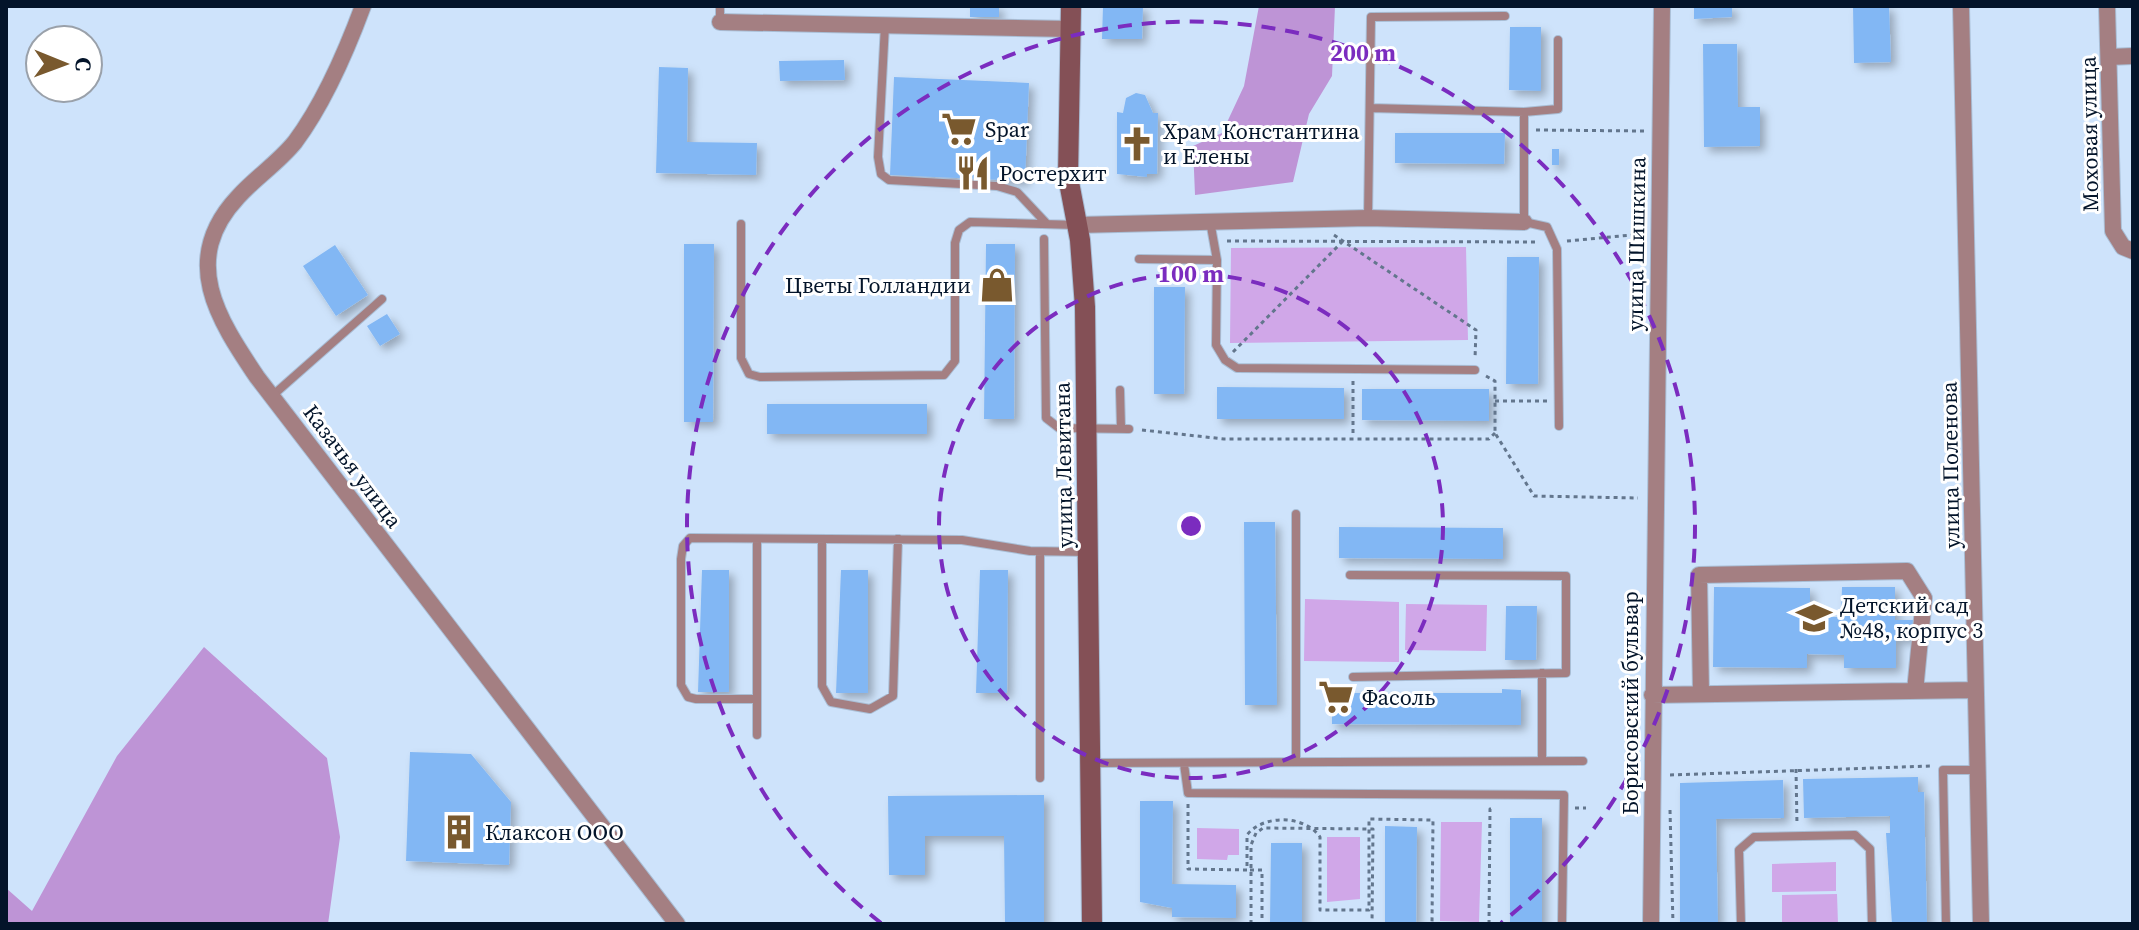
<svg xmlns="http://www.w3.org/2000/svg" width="2139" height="930" viewBox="0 0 2139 930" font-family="'Source Serif 4',serif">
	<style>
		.green { fill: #d0a7e8 }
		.forest { fill: #be94d6 }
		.building { fill: #82b7f4; filter: url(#shadow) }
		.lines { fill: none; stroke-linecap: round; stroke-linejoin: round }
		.lane-casing { stroke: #a9bed5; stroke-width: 10 }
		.street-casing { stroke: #a9bed5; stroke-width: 18 }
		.secondary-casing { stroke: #a9bed5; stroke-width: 22 }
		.path { stroke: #63768d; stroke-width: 3; stroke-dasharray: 4 4; stroke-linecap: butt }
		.lane { stroke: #a47f82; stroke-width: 8 }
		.street { stroke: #a47f82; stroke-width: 16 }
		.secondary { stroke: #845056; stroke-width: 20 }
		.ring { fill: none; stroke: #7b2cbf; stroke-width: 4; stroke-dasharray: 14 10 }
		.labels { text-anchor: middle; stroke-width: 6; stroke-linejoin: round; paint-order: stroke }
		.poi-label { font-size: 22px; fill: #03142a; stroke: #fff; text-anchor: start }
		.street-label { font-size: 22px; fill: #03142a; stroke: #fff }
		.centre { fill: #7b2cbf; stroke: #fff; stroke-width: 4 }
		.ring-label { font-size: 24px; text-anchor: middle; font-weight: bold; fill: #7b2cbf; stroke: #fff; stroke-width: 6; stroke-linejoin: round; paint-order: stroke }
	</style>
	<defs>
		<filter id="shadow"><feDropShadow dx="5" dy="5" stdDeviation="4" flood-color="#0004"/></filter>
	</defs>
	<rect width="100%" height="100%" fill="#cee3fb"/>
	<path class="green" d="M1466,247L1468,340L1230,343L1231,248Z
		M1305,599L1399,602V662L1304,661Z
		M1406,604L1487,605L1486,651L1405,650Z
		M1441,822H1482L1479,922L1440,921Z
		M1197,828L1239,829V855H1228L1227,860L1197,859Z
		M1327,837H1360V899L1327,902Z
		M1836,862V891L1772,892V864Z
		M1837,894L1838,924H1782V895Z"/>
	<path class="forest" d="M1259,6H1335L1332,76L1309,114L1293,182L1195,195L1193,146L1222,133L1244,86Z
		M204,647L327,758L340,837L328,924H6V888L32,911L117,756Z"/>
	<path class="building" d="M970,6H999V17H970Z
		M1103,6H1143L1142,39H1102Z
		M1694,6H1732V17L1694,19Z
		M1853,6H1889L1891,62L1854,63Z
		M1510,27H1541V91L1509,90Z
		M1703,44H1737L1738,107H1760V146L1704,147Z
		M844,60L845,80L780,81L779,61Z
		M659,67L688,68L687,142L757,143L756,175L656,173Z
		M894,77L1029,83L1025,181L890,175Z
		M1136,93L1145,95L1153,113H1158L1157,174H1147V177L1117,174V112L1123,113L1126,98Z
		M1395,133H1505L1504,164L1395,163Z
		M1552,149H1559V165H1552Z
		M684,244H714L713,422H684Z
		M986,244H1015L1014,419H984Z
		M335,245L368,295L336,316L303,266Z
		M1507,257H1539L1538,384H1506Z
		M1154,287H1185L1184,394H1154Z
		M387,314L400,334L380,346L367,326Z
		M1217,387L1344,388V419H1217Z
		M1362,389H1489V421L1362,420Z
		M767,404H927V434H767Z
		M1244,522H1275L1277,705H1245Z
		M1339,527L1503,528V559L1339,558Z
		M702,570H729V692H698Z
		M841,570H868V693H836Z
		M980,570H1008L1007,693H976Z
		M1714,587L1810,588V617H1841L1842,587H1895V620H1917V639H1896V668H1844V655L1807,654V668L1713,667Z
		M1506,606H1537L1536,660H1505Z
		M1502,689L1521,690V725L1332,724V693H1502Z
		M410,752L471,754L511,802L509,865L406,861Z
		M1918,777V792H1924L1927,924H1892L1886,833H1890V816L1804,818L1803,779Z
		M1783,780L1784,818L1716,819L1718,924H1680V783Z
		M1044,795V924H1005L1004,836H925V875H889L888,796Z
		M1140,801H1173L1172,884L1236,885V918L1172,917V908L1140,902Z
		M1510,818H1542V924H1510Z
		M1385,826L1417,827L1416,924H1385Z
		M1271,843H1302V924H1270Z"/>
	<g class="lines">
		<g class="lane-casing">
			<path id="lane" d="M720,6V21
				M885,25L878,157L881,174L889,180L997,186L1017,192L1047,224
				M1558,40V109L1524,112V222L1547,227L1557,249L1559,426
				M1370,108L1524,112
				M1368,218L1371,17L1505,16
				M1210,221L1217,260L1216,345L1225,360L1237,368L1475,370
				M741,224V358L749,374L760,377L944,375L955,361V243L959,230L970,222L1076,225
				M1044,239L1046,418L1059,428L1129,429
				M1139,259L1217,260
				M1120,390L1121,428
				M272,396L382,299
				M1296,514V761
				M822,539V686L831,702L870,709L893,696L898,539
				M1350,575L1566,576V673L1353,677
				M757,699H696L688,697L681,685V559L683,546L690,538L962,540L1030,551L1088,552
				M757,735V539
				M1542,761V673
				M1092,763L1583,761
				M1184,764L1188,793L1564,795L1562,924
				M1040,778V552
				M1741,924L1739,850L1754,837L1855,835L1870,849L1872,924
				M1946,924L1943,770H1976"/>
		</g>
		<g class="street-casing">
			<path id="street" d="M363,6C346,52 324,103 295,142C278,163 256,177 238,197C179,260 218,319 257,377L677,924
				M1961,6L1981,924
				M2107,6L2113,231L2123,247L2133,251
				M720,22L1070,29
				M2109,57L2133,56
				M1077,225L1368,218L1524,222
				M1701,694L1699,575L1907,571L1924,598L1915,691
				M1652,695L1974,690
				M1651,924L1662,6"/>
		</g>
		<g class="secondary-casing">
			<path id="secondary" d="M1071,6L1068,177L1080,240L1085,307L1092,924"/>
		</g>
		<path class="path" d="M1536,130L1644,131
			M1334,235L1476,330L1475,359
			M1227,241L1539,242
			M1567,241L1643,234
			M1233,352L1343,241
			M1486,376L1495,381V433L1534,496L1638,498
			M1353,381V437
			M1495,401H1547
			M1142,430L1224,439H1489L1495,433
			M1796,769L1797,825
			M1670,775L1931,766
			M1188,804V869L1247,870V835C1263,814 1305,815 1320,837V910H1369V819L1433,820L1432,924
			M1575,808H1586
			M1670,810L1673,924
			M1250,870H1262V924
			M1251,924V845L1256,833L1263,828L1373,829L1372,924
			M1489,924L1490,809H1495"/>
		<use href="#lane" class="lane"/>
		<use href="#street" class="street"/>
		<use href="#secondary" class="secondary"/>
	</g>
	<g class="ring">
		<circle cx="1191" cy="526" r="252"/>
		<path d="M881 923A504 504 0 1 1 1501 923"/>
	</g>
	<defs>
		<g id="supermarket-bare" transform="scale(2.76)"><path d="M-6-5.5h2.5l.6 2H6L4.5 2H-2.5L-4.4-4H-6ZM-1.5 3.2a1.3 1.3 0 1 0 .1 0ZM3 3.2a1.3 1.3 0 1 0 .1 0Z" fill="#79592e" stroke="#fff" stroke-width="2.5" paint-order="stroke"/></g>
		<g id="church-bare" transform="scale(2.76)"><path d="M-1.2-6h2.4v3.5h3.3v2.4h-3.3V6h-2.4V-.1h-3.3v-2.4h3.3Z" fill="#79592e" stroke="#fff" stroke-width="2.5" paint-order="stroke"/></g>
		<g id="restaurant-bare" transform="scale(2.76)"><path d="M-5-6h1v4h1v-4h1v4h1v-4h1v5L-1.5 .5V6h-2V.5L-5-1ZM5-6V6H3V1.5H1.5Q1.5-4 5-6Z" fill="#79592e" stroke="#fff" stroke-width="2.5" paint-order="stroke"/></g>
		<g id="shop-bare" transform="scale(2.76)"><path d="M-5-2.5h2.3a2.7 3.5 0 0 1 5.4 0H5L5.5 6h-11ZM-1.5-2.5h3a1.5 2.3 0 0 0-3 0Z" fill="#79592e" stroke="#fff" stroke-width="2.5" paint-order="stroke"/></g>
		<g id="school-bare" transform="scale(2.76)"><path d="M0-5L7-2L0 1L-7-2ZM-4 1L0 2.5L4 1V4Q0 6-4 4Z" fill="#79592e" stroke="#fff" stroke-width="2.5" paint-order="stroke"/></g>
		<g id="building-bare" transform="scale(2.76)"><path d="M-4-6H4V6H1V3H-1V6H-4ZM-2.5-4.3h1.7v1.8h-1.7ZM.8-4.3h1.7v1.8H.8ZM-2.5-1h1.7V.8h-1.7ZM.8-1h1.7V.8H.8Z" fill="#79592e" stroke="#fff" stroke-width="2.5" paint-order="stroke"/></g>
	</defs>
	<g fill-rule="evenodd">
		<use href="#supermarket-bare" x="959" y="129"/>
		<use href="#church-bare" x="1137" y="144"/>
		<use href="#restaurant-bare" x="973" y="173"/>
		<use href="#shop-bare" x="997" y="285"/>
		<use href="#school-bare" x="1814" y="618"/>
		<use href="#supermarket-bare" x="1336" y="697"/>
		<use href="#building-bare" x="459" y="832"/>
	</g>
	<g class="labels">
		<g class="poi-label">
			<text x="985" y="137">Spar</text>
			<text x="1163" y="139">Храм Константина<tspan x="1163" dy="25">и Елены</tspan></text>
			<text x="999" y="181">Ростерхит</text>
			<text x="971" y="293" text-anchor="end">Цветы Голландии</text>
			<text x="1840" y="613">Детский сад<tspan x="1840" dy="25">№48, корпус 3</tspan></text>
			<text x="1362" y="705">Фасоль</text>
			<text x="485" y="840">Клаксон ООО</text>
		</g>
		<g class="street-label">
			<text transform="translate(2089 134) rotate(-91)" y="8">Моховая улица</text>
			<text transform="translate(1636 244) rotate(-89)" y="8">улица Шишкина</text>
			<text transform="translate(1063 465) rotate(-91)" y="8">улица Левитана</text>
			<text transform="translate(1950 465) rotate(-91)" y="8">улица Поленова</text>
			<text transform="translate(353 466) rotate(53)" y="8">Казачья улица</text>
			<text transform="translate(1630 703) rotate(-90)" y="8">Борисовский бульвар</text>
		</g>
	</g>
	<circle cx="1191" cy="526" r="12" class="centre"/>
	<g class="ring-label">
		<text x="1363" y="61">200 m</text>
		<text x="1191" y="282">100 m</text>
	</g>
	<rect width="2139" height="930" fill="none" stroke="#03142a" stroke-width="16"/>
	<g transform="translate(64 64) rotate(91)"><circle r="38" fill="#ffffff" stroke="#9aa1aa" stroke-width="2"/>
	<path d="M0-6L14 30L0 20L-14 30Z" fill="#79592e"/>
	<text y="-12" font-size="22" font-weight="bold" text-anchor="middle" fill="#03142a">С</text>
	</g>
</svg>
